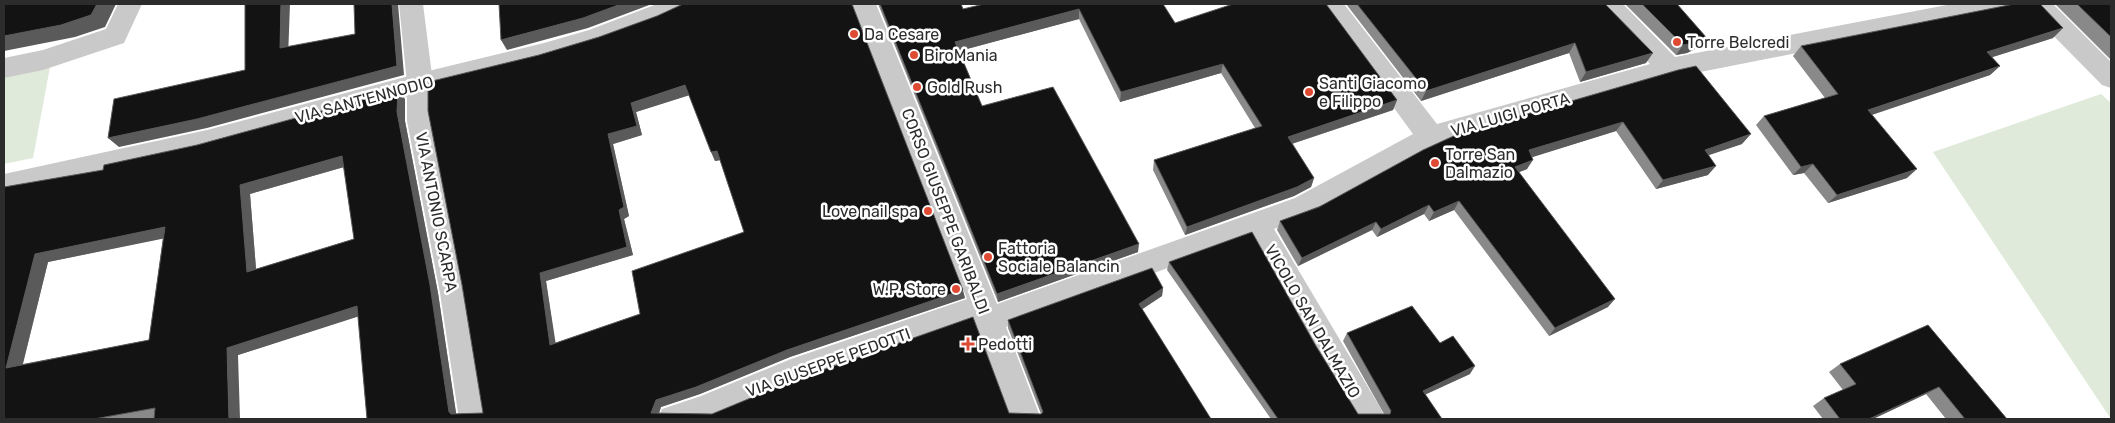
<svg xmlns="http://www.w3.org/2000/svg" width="2115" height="423" viewBox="0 0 2115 423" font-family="Rubik,sans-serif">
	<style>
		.green { fill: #dfeada }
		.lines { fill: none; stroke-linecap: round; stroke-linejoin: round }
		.pedestrian { fill: #c9c9c9; fill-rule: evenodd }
		.minor { fill: #c9c9c9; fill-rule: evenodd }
		.wall { fill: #898989; fill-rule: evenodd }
		.shaded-wall { fill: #5a5a5a }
		.building { fill: #131313; stroke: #5a5a5a; fill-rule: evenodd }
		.poi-dot { fill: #df4a32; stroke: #fff; stroke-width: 2 }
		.labels { text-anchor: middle; stroke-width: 5; stroke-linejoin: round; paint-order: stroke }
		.poi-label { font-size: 16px; fill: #2c2c2c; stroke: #fff; text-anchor: start }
		.street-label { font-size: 16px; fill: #2c2c2c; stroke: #fff }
	</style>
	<rect width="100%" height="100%" fill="#fff"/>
	<path class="green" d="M50,67L33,158L4,164V76Z
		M2101,94L2111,103V419L1933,152Z"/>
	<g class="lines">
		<path class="pedestrian" d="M118,4H142L124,43L43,70L4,78V58L43,50L106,29Z
			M399,4H423L433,83L429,90L420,93L411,90L407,83Z"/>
		<path class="minor" d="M657,4H692L689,11L661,24L603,45L544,63L433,90V121L468,293L489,419H459L440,293L407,121V97L207,152L4,196V174L207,130L420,73L544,43L589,30Z
			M852,4H876L997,304L1295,198L1413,134L1318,4H1344L1437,124L1650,64L1599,11L1596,4H1623L1675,57L1952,4H2012L2009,11L2000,13L1670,78L1439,146L1315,214L1274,229L1381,409L1385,419H1354L1250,238L1006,327L1041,419H1011L975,322L797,385L716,419H658L662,409L701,396L791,359L967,299Z
			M2026,4H2053L2111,62V88L2102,85L2029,11Z"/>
	</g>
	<path class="wall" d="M878,4H961L963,9L1163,4L1175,23L1397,100L1393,110L1292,144L1314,178L1311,187L1294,196L1185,235L1153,170L1154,160L1255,128L1221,73L1120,102L1079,19L959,51L982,106L1138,252L998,302Z
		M1346,4H1605L1646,63L1580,82L1569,53L1421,101Z
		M1625,4H1677L1699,47L1687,53L1676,55Z
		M2055,4H2111V60Z
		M657,16L965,298L790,357L700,394L661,407L659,413L712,414L1009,413L1041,414L1008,328V320L1163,288L1162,296L1142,309L1211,419H367L358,316L238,355L154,418L145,419H4V187L103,170L405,99V121L438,293L456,414L483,413L539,55L599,37ZM689,95L715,161L720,160L744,232L640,314L555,343L546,281L633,255L624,219L629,216L613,144L642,135L636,112ZM344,167L354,239L256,269L250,194ZM163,238L149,340L23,364L48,262Z
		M2053,38L1992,57L2000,66L1990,75L1872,115L1907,178L1828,203L1804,173L1793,175L1756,125L1764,116L1825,98L1793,56L1801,46Z
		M1678,70L1742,144L1709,155L1708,175L1656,189L1616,131L1532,157L1527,169L1519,172L1608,307L1549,336L1454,210L1429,221L1424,214L1377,237L1372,230L1298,266L1277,230L1280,221Z
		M1169,262L1316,346L1358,414H1384L1343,341L1347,333L1470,374L1425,394L1442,419H1271L1167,270Z
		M1928,325L2007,419H1946L1926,394L1873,419H1823L1813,406L1824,398L1843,390L1829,372L1840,364Z"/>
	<path class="shaded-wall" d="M97,4H116L105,27L75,37L4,51V36Z
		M281,4H290L288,58L280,48Z
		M392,4H398L404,75L207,128L119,147L108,138L397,66Z
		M621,4H652L588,28L507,50L501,40Z
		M1079,9V19L956,52L955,42Z
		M2063,28L2053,38L1977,62L1987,52Z
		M1706,37L1699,47L1687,53L1676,55L1683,45Z
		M1575,43L1569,53L1421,101L1426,91Z
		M1653,53L1646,63L1580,82L1586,72Z
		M1223,64L1221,73L1120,102L1121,92Z
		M2000,66L1990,75L1859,119L1868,110Z
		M685,85L690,95L636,112L642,135L613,144L629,216L624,219L633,255L546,281L557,352L550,345L540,273L619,210L608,134L631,103Z
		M398,90L405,99V121L438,293L457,419L449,412L397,112Z
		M1397,100L1393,110L1285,146L1288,137Z
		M1623,122L1616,131L1523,160L1529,150Z
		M1751,134L1742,144L1697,159L1705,150Z
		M717,151L721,160L715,161L711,152Z
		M342,156L351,165L250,194L257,281L247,272L240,185Z
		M1533,160L1527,169L1509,176L1515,167Z
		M1813,164L1804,173L1793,175L1801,167Z
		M1716,166L1708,175L1656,189L1663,180Z
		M1917,169L1907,178L1828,203L1837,195Z
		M1314,178L1311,187L1294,196L1185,235L1187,227Z
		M1459,201L1454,210L1429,221L1434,212Z
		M1429,205L1424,214L1377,237L1381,229Z
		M1376,222L1372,230L1298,266L1302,258Z
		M165,227L176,236L48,262L20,375L6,368L35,254Z
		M1139,244L1138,252L998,302L997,294Z
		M1163,288L1162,296L1138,312L1139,304Z
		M963,290L965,298L790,357L700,394L661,407L657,419L651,413L656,400L787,350Z
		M1615,299L1608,307L1549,336L1555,328Z
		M357,306L366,314L238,355L240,419H229L227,348Z
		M1475,366L1470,374L1418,398L1423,391Z
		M1939,387L1926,394L1873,419H1869Z"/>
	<path class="building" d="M4,4H97L91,15L61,25L4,36Z
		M245,4H281L280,48L355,34L354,4H392L397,66L197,119L108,138L114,99L245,70Z
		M499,4H621L583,18L501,40Z
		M683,4H852L963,290L787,350L696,387L656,400L651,413L712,414L794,380L973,317L1009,413L1041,414L1043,412L1008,320L1152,268L1163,288L1139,304L1211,419H367L357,306L227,348L229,419H154L155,408L94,419H4V187L103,170L104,165L197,145L398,90L397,112L430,285L449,412L451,414L483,413L462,285L428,111V82L539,55L599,37L657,16ZM685,85L711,152L717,151L744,232L632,271L640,314L550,345L540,273L627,247L619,210L624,207L608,134L637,126L631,103ZM342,156L354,239L247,272L240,185ZM165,227L149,340L6,368L35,254Z
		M880,4H961L963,9L984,4H1163L1175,23L1233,4H1326L1397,100L1288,137L1314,178L1297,187L1187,227L1154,160L1262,126L1223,64L1121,92L1079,9L955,42L982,106L1053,87L1139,244L997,294Z
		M1357,4H1605L1653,53L1586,72L1575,43L1426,91Z
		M1642,4H1677L1706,37L1695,43L1683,45Z
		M2014,4H2040L2063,28L1987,52L2000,66L1868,110L1917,169L1837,195L1813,164L1801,167L1764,116L1838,94L1801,46Z
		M2077,4H2111V37Z
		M1696,66L1751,134L1705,150L1716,166L1663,180L1623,122L1529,150L1533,160L1515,167L1615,299L1555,328L1459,201L1434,212L1429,205L1381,229L1376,222L1302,258L1280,221L1319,207L1423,150L1458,134L1678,70Z
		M1252,232L1316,346L1358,414H1390L1391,411L1347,333L1412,306L1440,343L1453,336L1475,366L1423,391L1442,419H1278L1169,262Z
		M1928,325L2007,419H1965L1939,387L1869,419H1840L1824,398L1856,384L1840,364Z"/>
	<g class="poi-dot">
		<circle cx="854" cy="34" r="5"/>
		<circle cx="1677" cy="42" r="5"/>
		<circle cx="914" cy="55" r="5"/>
		<circle cx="917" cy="87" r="5"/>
		<circle cx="1309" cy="92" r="5"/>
		<circle cx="1435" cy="163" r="5"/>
		<circle cx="928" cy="211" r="5"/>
		<circle cx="988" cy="257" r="5"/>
		<circle cx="956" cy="289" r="5"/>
		<path d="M965.5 336.5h5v5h5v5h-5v5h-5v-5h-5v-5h5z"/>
	</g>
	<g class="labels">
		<g class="poi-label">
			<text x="864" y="40">Da Cesare</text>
			<text x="1687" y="48">Torre Belcredi</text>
			<text x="924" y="61">BiroMania</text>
			<text x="1319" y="89">Santi Giacomo<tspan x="1319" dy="18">e Filippo</tspan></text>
			<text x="927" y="93">Gold Rush</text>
			<text x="1445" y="160">Torre San<tspan x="1445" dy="18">Dalmazio</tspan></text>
			<text x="918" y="217" text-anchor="end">Love nail spa</text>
			<text x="998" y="254">Fattoria<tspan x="998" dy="18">Sociale Balancin</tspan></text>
			<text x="946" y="295" text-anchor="end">W.P. Store</text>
			<text x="978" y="350">Pedotti</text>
		</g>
		<g class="street-label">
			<text transform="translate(364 99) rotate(-15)" y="6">VIA SANT'ENNODIO</text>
			<text transform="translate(1510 114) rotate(-16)" y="6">VIA LUIGI PORTA</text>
			<text transform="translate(946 211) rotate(69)" y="6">CORSO GIUSEPPE GARIBALDI</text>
			<text transform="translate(437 212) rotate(79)" y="6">VIA ANTONIO SCARPA</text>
			<text transform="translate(1313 321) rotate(60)" y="6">VICOLO SAN DALMAZIO</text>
			<text transform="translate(828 362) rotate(-20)" y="6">VIA GIUSEPPE PEDOTTI</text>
		</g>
	</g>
	<rect width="2115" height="423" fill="none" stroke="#2c2c2c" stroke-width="10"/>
</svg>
